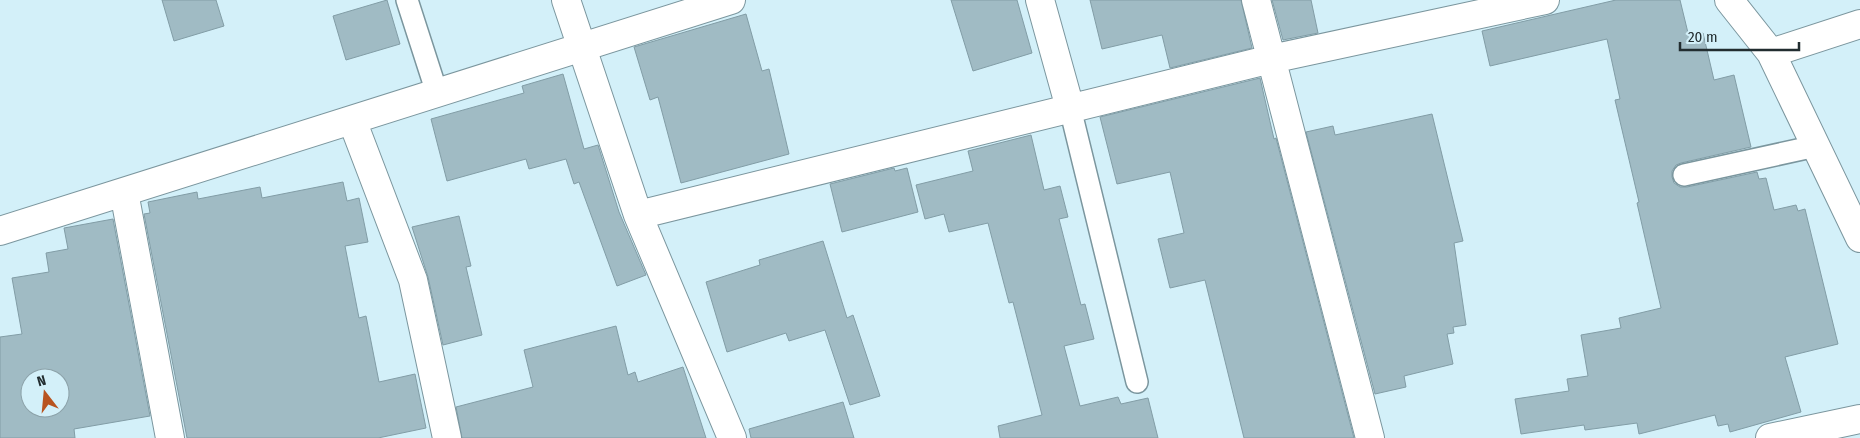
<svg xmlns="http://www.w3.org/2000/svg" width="1860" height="438" viewBox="0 0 1860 438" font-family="'Fira Sans Condensed',sans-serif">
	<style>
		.building { fill: #a0bbc4; stroke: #829da6; fill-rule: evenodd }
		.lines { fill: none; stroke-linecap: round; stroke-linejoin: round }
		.service-casing { stroke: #7b969e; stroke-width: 24 }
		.minor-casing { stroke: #7b969e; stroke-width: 30 }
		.service { stroke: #fff; stroke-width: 21 }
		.minor { stroke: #fff; stroke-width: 28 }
	</style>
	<rect width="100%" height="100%" fill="#d3f0f9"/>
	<path class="building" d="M162,0H216L224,26L174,41Z
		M387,0L400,44L346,60L333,16Z
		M951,0H1017L1032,53L973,71Z
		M1090,0H1241L1252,48L1170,68L1162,35L1102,49Z
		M1272,0H1311L1318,33L1283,40Z
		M1616,0H1680L1689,37L1703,33L1714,80L1734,75L1751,147L1681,163L1676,165L1672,171V177L1674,183L1680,187H1687L1757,172L1759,179L1766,178L1774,210L1796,205L1798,211L1805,209L1838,344L1785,357L1801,412L1730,432L1728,424L1718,426L1715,415L1639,434L1637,423L1585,430L1584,425L1521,434L1515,399L1569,391L1567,379L1588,376L1581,335L1621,328L1619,318L1661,308L1637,203L1639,202L1615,100L1620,99L1607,39L1490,66L1482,31Z
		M746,14L762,71L769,69L789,154L681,183L658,97L650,100L634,47Z
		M563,74L584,149L598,145L619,212L646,275L617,286L579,182L574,184L566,159L529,169L526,159L447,181L431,119L524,93L522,86Z
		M1260,78L1274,139L1276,138L1354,438H1244L1205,280L1170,288L1158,239L1184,233L1170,172L1117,184L1100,117Z
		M1432,114L1463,241L1454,243L1466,325L1453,327L1454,333L1447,334L1453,364L1404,376L1406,387L1375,394L1306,132L1333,126L1335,135Z
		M1031,135L1044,190L1060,186L1068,217L1059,219L1081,305L1085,304L1094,339L1064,346L1080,406L1118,397L1121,404L1148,398L1158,438H1000L998,426L1042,415L1013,302L1009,303L988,223L949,232L944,214L925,219L916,185L973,171L968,151Z
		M894,168L895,171L907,168L918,212L842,232L830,184Z
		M343,182L347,201L359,198L368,242L345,246L359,318L366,316L379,382L415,374L426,428L378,438H187L144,214L150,213L148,202L197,192L198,199L260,187L262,198Z
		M459,216L471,266L466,267L482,335L443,345L428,277L412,227Z
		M113,219L150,416L74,429L75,438H0V337L22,334L12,278L49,272L46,253L68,249L64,228ZM30,378H60V408H30Z
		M823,241L847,318L853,315L880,396L850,405L825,330L789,341L786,333L727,352L706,282L760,265L759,260Z
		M616,326L628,375L635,372L638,382L683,367L706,438H462L456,407L533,387L524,350Z
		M843,402L854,438H751L749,429Z"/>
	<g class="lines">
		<g class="service-casing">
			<path id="service" d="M407,0L437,93
				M1070,108L1137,382
				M1684,175L1816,146"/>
		</g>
		<g class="minor-casing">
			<path id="minor" d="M566,0L638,215L732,438
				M1040,0L1070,108
				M1256,0L1370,438
				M1729,0L1771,53L1860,238
				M1771,53L1860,24
				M352,120L413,280L447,438
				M124,192L170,438
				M638,215L1271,59L1545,0
				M0,231L731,0
				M1770,438L1860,419"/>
		</g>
		<use href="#service" class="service"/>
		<use href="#minor" class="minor"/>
	</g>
	<g transform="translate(45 393) rotate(344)"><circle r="24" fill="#d3f0f9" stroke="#8ca2a9"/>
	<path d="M0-4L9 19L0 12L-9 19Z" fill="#b85420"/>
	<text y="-8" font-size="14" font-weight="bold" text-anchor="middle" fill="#222d30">N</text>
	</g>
	<path d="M1680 42v8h119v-8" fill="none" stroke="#222d30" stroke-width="2.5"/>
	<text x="1688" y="42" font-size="15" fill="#222d30" stroke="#d3f0f9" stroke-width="4" paint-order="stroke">20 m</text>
</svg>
